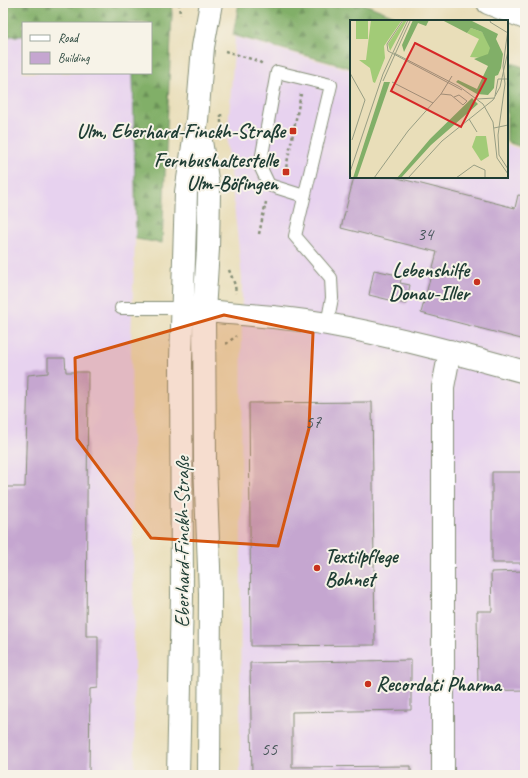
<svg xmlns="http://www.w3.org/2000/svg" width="528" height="778" viewBox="0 0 528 778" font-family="Caveat,sans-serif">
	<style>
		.built { fill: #e7d2ef }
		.forest { fill: url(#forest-firs); stroke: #50764e }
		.building { fill: #c5a6d0 }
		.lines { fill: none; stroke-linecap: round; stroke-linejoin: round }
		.service-casing { stroke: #848e76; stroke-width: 14 }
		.minor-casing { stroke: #848e76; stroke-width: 24 }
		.tertiary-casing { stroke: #848e76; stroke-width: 24 }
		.path { stroke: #848e76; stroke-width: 2.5; stroke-dasharray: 3 3; stroke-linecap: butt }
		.service { stroke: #fff; stroke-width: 12 }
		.minor { stroke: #fff; stroke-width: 22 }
		.tertiary { stroke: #fff; stroke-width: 22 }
		.marked { fill: #d45610; fill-opacity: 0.2; stroke: #d45610; stroke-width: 3; stroke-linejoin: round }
		.poi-dot { fill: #c8321e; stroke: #f7f3e8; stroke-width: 1.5 }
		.labels { text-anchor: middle; stroke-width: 4; stroke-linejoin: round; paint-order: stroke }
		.number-label { font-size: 18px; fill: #48575b }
		.poi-label { font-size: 20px; font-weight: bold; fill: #1f3d34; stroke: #f7f3e8; text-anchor: end }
		.street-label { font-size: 20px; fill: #1f3d34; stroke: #f7f3e8 }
		.inset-road { fill: none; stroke: #989e84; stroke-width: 1 }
		.view { fill: #d62828; fill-opacity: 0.15; stroke: #d62828; stroke-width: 2 }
		.inset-edge { fill: none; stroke: #1f3d34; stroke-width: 2 }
	</style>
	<defs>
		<pattern id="forest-firs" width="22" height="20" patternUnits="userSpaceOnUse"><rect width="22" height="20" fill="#81af68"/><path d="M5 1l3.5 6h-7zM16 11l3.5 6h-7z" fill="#699056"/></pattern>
	</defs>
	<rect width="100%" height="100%" fill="#f7f3e8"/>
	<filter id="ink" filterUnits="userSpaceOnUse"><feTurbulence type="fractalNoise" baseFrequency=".025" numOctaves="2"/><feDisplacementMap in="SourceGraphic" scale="8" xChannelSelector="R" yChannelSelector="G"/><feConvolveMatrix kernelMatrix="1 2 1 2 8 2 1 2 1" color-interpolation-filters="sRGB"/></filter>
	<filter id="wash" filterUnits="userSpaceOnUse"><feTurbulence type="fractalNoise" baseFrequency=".012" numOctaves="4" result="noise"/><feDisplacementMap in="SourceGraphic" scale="16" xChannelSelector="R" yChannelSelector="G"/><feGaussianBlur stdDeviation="0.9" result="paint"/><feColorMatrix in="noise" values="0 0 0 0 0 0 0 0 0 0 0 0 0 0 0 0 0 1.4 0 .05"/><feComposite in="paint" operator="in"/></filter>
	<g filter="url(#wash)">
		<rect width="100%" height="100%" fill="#e9deb9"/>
		<path class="built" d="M23,36V73H133L135,240L131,340L135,775H3V37Z
			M235,37L351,70V177H507V145L525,150V775H240L242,278L227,141Z"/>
		<path class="forest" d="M3,3H171L172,14L162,243L136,239L133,73H151V23H23V36H3Z
			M239,3H362L407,21H351V68L233,35Z
			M507,61L525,68V148L507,142Z"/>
		<g id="blocks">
			<path class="building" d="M354,177H394L515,208L518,195L525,196V340L421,313L437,252L341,228Z
				M374,270L402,276L400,283L410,285L406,304L369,295Z
				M48,358H65L66,372H88L86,636H98V688L90,689L89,775H3V487H25L28,375L48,373Z
				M372,402L375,645L251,646L249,403Z
				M492,472H525V563H492Z
				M525,571V690L478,691L477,611H492L491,572Z
				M411,660V710L292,712V767L411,766V775H252L250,663Z"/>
		</g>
	</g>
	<g filter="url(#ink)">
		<use href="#blocks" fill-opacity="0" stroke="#848e76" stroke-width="1"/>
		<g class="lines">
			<g class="service-casing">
				<path id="service" d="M304,196L269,185L260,166L277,72L331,85L295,236L331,278L332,298L327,324
					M121,308H183"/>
			</g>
			<g class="minor-casing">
				<path id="minor" d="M488,3L525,18
					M185,309C232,314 280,316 327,324C394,336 460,354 525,372
					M443,775V387L450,351"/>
			</g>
			<g class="tertiary-casing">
				<path id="tertiary" d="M201,141L209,192L208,249L204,311L205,463L210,593L209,775
					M178,775L182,596L181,360L186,192L197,120L203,47L211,3"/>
			</g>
			<path class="path" d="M179,3L180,15
				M225,51L258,61L264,65
				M221,114V131
				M285,173L301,94
				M259,234L266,202
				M229,270L235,285L236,293
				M226,344L236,336"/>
			<use href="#service" class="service"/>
			<use href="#minor" class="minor"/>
			<use href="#tertiary" class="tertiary"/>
		</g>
	</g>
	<path class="marked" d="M224,315L313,333L309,428L278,546L151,538L77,439L75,358Z"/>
	<g class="poi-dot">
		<rect x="289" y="127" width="8" height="8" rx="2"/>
		<rect x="282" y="168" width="8" height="8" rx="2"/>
		<circle cx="477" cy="282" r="4"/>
		<circle cx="317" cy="568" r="4"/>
		<circle cx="368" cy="684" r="4"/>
	</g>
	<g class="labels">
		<g class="number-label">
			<text x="425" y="240">34</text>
			<text x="313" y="428">57</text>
			<text x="269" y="755">55</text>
		</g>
		<g class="poi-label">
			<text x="285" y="138">Ulm, Eberhard-Finckh-Straße</text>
			<text x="278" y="167">Fernbushaltestelle<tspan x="278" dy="23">Ulm-Böfingen</tspan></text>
			<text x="469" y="277">Lebenshilfe<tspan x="469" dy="23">Donau-Iller</tspan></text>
			<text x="325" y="563" text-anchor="start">Textilpflege<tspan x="325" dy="23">Bohnet</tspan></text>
			<text x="376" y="691" text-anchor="start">Recordati Pharma</text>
		</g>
		<g class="street-label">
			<text transform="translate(182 542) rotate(-90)" y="7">Eberhard-Finckh-Straße</text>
		</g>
	</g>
	<g transform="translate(350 20)">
		<rect width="158" height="158" fill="#e9deb9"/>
		<path d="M6,0H18V19H6ZM21,0H52L34,26L35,38L25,63L23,62L20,48L9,40H16ZM54,0H57L40,31L38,24ZM121,8L132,12L138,22L141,28L139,34L132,38L120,37L129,19L117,13Z" fill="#a2cb77"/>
		<path d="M63,0H79L76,6L68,3L54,32L52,25ZM92,0H120L148,14L146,19L153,34L151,48L148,55L145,56L144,68L138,75L127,74L106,62L108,60L127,69L138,46L124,39L138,34L140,28L132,12L121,8L117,13ZM34,62H40L7,158H3ZM122,78L128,84L81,125L51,158H47L80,119Z" fill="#81af68"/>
		<path d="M126,116H136L139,136L131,141L122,127Z" fill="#a2cb77"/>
		<path class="inset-road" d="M53,0L37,24L38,31L112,70M141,0L140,2L158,13M158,9L153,46L155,64L148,115L149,135L158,149M44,33L110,67L133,84L143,102L147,138L158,154M0,53L15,80L2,120M33,61L60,1M42,62L83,83M91,74L101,75L113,85L117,81L109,75L104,77M145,76L148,59H158M127,79L145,78M119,99L127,112M144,108L158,105M0,152L33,54L58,0M24,158L58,111L91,74L102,56M58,158L92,121L143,80L150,67L158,31M106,158L124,145L135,150V158"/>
		<path class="view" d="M65,23L136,59L111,107L41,71Z"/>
		<rect width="158" height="158" class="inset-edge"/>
	</g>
	<rect width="528" height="778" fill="none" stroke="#f7f3e8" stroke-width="16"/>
	<rect x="22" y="22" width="130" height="52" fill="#f7f3e8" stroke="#a1aaa0"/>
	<rect x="30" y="35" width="20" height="6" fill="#ffffff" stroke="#a1aaa0"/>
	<text x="58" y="42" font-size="12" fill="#1f3d34">Road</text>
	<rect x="30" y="52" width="20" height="12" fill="#c5a6d0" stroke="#a1aaa0"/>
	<text x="58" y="62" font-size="12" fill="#1f3d34">Building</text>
</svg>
